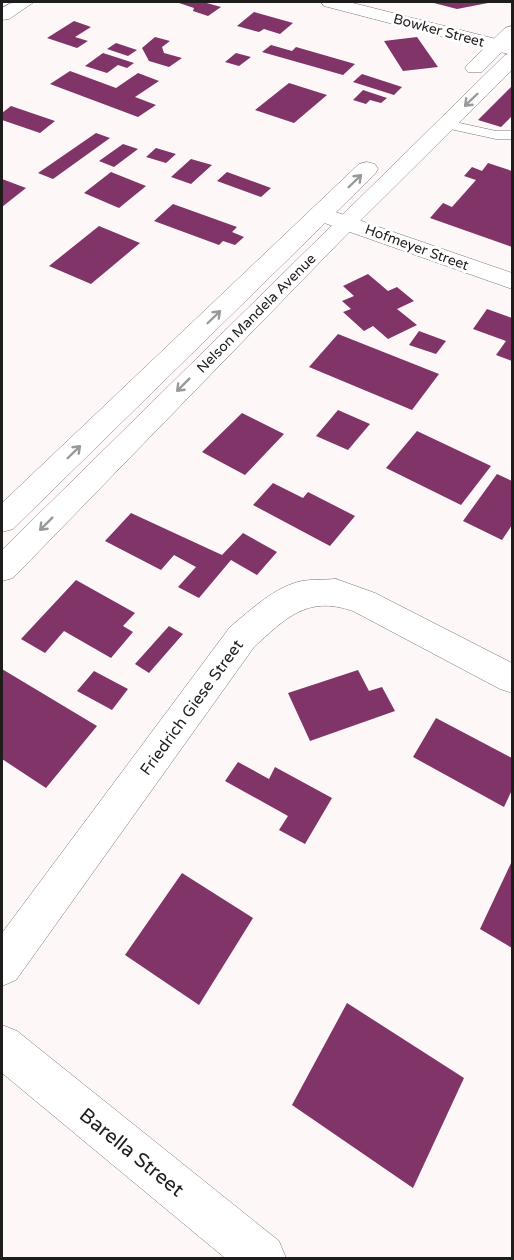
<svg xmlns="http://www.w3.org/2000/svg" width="514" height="1260" viewBox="0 0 514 1260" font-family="'Varela Round',sans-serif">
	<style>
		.building { fill: #803468 }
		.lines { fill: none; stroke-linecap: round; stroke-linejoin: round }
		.service-casing { stroke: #7d7575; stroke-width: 1 }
		.minor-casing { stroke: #7d7575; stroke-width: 1 }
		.tertiary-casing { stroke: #7d7575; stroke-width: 1 }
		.secondary-casing { stroke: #7d7575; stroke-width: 1 }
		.service { fill: #fff; fill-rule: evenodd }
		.minor { fill: #fff; fill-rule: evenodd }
		.tertiary { fill: #fff; fill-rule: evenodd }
		.secondary { fill: #fff; fill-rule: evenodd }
		.oneway { stroke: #9a9999 }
		.labels { text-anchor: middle; stroke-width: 6; stroke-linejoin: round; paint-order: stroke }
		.far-street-label { font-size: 14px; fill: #1f1c1c; stroke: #fff }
		.street-label { font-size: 16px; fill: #1f1c1c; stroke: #fff }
		.near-street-label { font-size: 20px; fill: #1f1c1c; stroke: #fff }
	</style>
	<rect width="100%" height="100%" fill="#fef7f7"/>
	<path class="building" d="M176,2H203L221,7L208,16L193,11L194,8Z
		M430,2H488V3L457,9Z
		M254,12L293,23L280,34L264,29L259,32L237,26Z
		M74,21L91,27L75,37L88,41L77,48L47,38Z
		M155,37L170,41L162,47L164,53L182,58L169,67L149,61L142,48Z
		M417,37L438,67L403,71L384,41Z
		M116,43L137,50L128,56L107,49Z
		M271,45L292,51L296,47L355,64L343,75L262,52Z
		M103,53L134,63L127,68L118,65L107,73L85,66Z
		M236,53L251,57L239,66L225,62Z
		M70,71L116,88L138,73L159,81L135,97L156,105L138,117L50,84Z
		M362,74L402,87L394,95L353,82Z
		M289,83L327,95L294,123L255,110Z
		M512,86V116L501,127L478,120Z
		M363,90L387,98L381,103L370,100L366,104L353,100Z
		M11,106L55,121L40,133L2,120V113Z
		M96,133L110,138L53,179L38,173Z
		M123,144L138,149L114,167L99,161Z
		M156,148L176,154L166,163L146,157Z
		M191,159L212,165L191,184L171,177Z
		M488,163L512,171V247L430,218L443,203L452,207L476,180L464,176L472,167L482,171Z
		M111,172L146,186L119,208L84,193Z
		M227,172L271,188L261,197L217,181Z
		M2,179L26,188L2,207Z
		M173,204L237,227L232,232L244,237L235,245L223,241L219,245L154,221Z
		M99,226L140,243L91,284L49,266Z
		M368,274L388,291L397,287L414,301L397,309L417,325L388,339L373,326L364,331L343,312L351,309L342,301L354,296L343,286Z
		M487,309L512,318V361L496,355L506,341L473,329Z
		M419,331L446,341L436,354L409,345Z
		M338,334L439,374L412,410L309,367Z
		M338,410L370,424L348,450L316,436Z
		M242,413L284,434L245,475L202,452Z
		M417,431L491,466L461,505L386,468Z
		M497,474L512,481V525L502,540L463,521Z
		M273,483L303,498L308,492L355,516L330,546L253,505Z
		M131,513L222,555L243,533L277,552L257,575L231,560L199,598L178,587L196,567L174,555L161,570L105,541Z
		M76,580L135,613L123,626L133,632L111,658L64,631L45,653L21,639Z
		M169,626L183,634L149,673L135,664Z
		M2,669L97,726L46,788L2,759Z
		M358,670L369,691L382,687L395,711L310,741L288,693Z
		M94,671L128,689L112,710L77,691Z
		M436,718L512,758V790L504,807L413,757Z
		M238,762L269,779L275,767L332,798L305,844L279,830L288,816L225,781Z
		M512,861V948L480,929Z
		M182,873L253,918L199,1005L125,955Z
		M347,1003L464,1078L413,1188L292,1105Z"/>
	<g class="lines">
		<g class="service-casing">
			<path id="service" d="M446,120L496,131H512V139H496L441,127L439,124L441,121Z"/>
		</g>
		<g class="minor-casing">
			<path id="minor" d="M321,2H349L512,43V55L324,6Z
				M321,207L512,273V289L313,219L309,214L313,209Z
				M336,579L375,593L512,663V693L500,689L353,611C307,595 286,618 254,647L16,980L2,986V933L230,627C252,609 274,587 302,581C313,579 325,580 336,579Z
				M2,1025L17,1031L279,1241L286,1258H225L2,1073Z"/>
		</g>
		<g class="tertiary-casing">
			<path id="tertiary" d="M13,2H34L9,19L2,20V8Z"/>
		</g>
		<g class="secondary-casing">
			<path id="secondary" d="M512,26V42L482,72H468L465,68L468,64L505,28Z
				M512,53V70L354,227L13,578L2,581V550L505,55Z
				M367,162L375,164L378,169L375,174L13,529L2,532V503L359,164Z"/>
		</g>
		<use href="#service" class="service"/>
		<use href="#minor" class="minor"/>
		<use href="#tertiary" class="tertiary"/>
		<use href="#secondary" class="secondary"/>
	</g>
	<defs><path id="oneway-shaft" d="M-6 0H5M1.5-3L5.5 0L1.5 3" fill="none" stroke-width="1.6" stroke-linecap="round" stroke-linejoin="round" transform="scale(1.5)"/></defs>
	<g class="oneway">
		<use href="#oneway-shaft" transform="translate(471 100) rotate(136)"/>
		<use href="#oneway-shaft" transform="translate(355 181) rotate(-44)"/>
		<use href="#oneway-shaft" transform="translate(214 317) rotate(-44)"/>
		<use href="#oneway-shaft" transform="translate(183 385) rotate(135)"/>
		<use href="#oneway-shaft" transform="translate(74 452) rotate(-44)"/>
		<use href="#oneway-shaft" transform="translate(46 524) rotate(135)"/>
	</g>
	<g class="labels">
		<g class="far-street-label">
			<text transform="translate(439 30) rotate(15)" y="5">Bowker Street</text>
			<text transform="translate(417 247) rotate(20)" y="5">Hofmeyer Street</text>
			<text transform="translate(256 313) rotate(-45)" y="5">Nelson Mandela Avenue</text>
		</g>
		<g class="street-label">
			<text transform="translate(191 707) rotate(-54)" y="6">Friedrich Giese Street</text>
		</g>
		<g class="near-street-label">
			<text transform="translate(132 1152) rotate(39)" y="7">Barella Street</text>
		</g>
	</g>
	<rect width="514" height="1260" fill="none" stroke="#1f1c1c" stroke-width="6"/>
</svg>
